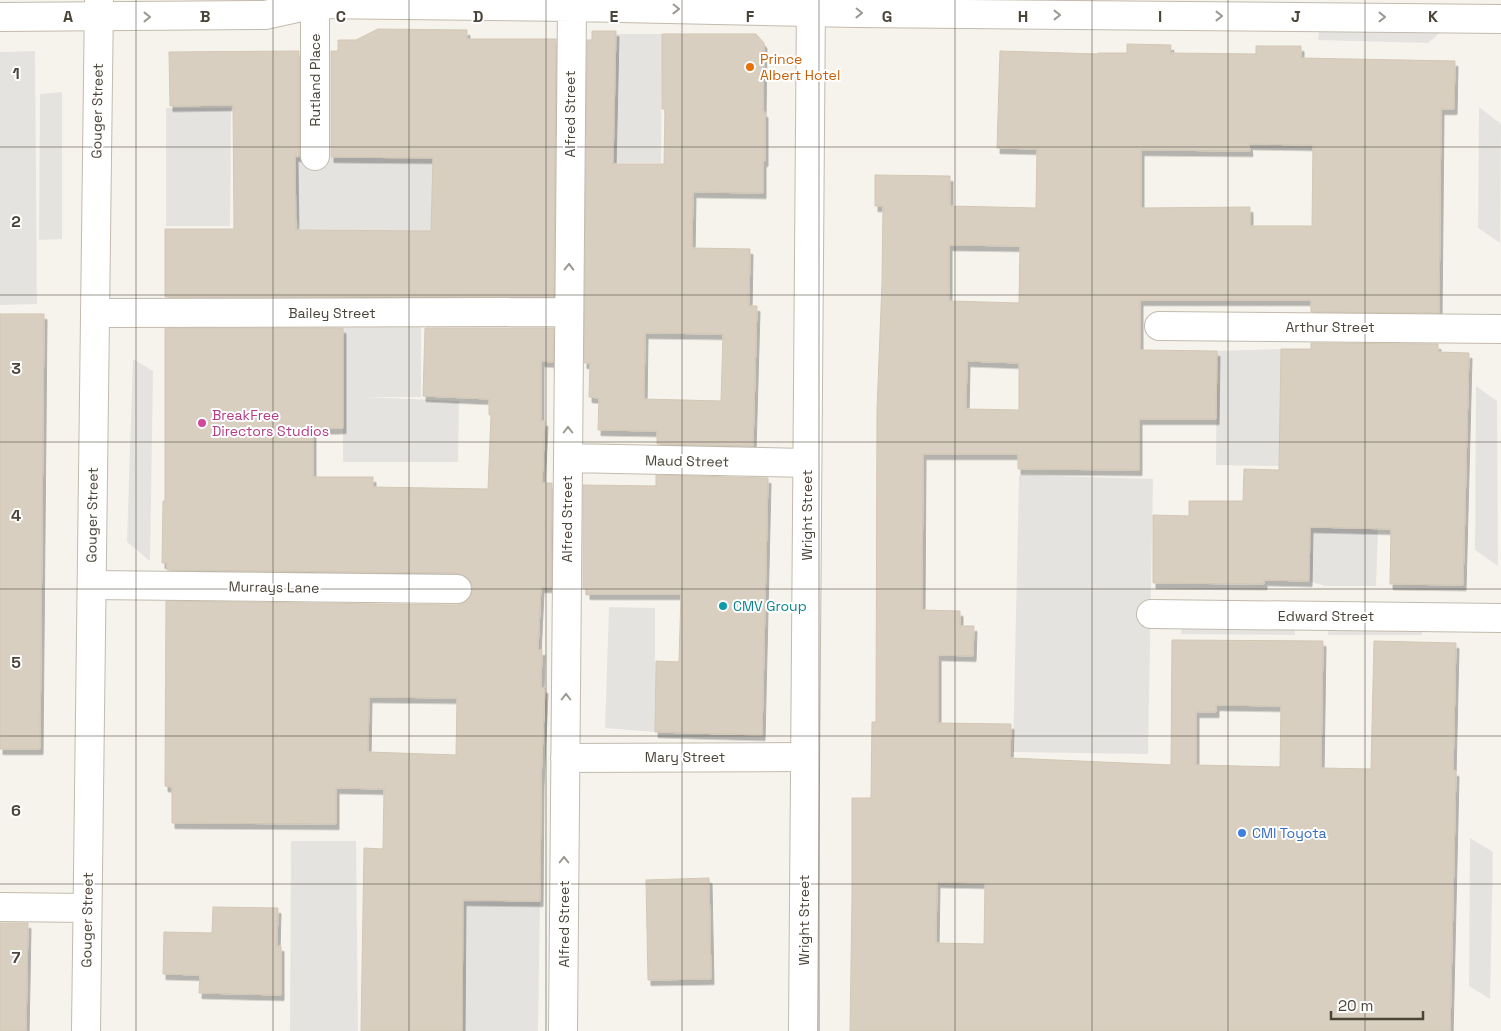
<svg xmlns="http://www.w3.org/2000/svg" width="1501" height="1031" viewBox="0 0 1501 1031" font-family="'Space Grotesk',sans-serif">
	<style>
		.parking { fill: #e5e3e0 }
		.building { fill: #d8cfc1; stroke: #d3c7b4; fill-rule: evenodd; filter: url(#shadow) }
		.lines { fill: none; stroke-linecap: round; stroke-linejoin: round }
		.minor-casing { stroke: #c2bbae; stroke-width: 30 }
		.tertiary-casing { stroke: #c2bbae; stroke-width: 30 }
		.minor { stroke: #fff; stroke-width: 28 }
		.tertiary { stroke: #fff; stroke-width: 28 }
		.oneway { stroke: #9c9892 }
		.grid { fill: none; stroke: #4b4439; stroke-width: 1; stroke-opacity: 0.55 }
		.food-dot { fill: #e8710a; stroke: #fff; stroke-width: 2 }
		.hotel-dot { fill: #d1479c; stroke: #fff; stroke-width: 2 }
		.culture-dot { fill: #0f9aa8; stroke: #fff; stroke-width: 2 }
		.shop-dot { fill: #3f7fe0; stroke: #fff; stroke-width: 2 }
		.labels { text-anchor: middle; stroke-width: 4; stroke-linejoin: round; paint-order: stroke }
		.food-label { font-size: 14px; fill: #c56008; stroke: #fff; text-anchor: start }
		.street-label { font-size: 14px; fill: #4b4439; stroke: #fff }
		.hotel-label { font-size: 14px; fill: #b23c85; stroke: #fff; text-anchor: start }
		.culture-label { font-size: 14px; fill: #0d838f; stroke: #fff; text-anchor: start }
		.shop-label { font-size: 14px; fill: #366cbe; stroke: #fff; text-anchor: start }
		.grid-label { font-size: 16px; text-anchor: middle; font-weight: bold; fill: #4b4439; stroke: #fff; stroke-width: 4; stroke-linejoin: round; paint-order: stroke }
	</style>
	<defs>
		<filter id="shadow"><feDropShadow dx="3" dy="5.5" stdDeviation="0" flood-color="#0004"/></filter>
	</defs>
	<rect width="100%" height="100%" fill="#f6f3ec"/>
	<path class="parking" d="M1319,30L1441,32L1428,43L1318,40Z
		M616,34H662L661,163H613Z
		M35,51L37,304L0,305V52Z
		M62,92V239L39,240L40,94Z
		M1479,107L1501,124L1500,243L1478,228Z
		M166,108H231L230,226H166Z
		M337,157H433L431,231L300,230L296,216L295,158Z
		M343,326L421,327V397H364L459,401L458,462H343Z
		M1281,349L1279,466L1216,465L1217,351Z
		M133,359L153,371L150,561L127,542Z
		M1476,386L1497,401L1498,566L1475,550Z
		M1019,475L1153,479L1148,754L1013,752Z
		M1310,528L1378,529L1376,586H1324L1309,581Z
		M609,607L655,608V732L605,728Z
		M1182,624H1295V635L1181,634Z
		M1329,624H1422V635H1328Z
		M1470,838L1493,852L1490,999L1469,986Z
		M291,841H356L358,1031H290Z
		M463,902H540L538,1031H462Z"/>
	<path class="building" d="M378,29L467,30V39H556L554,296L165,297V229H234L233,105L170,106L169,52L299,51V156H295L296,230L431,231L433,158L331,157V51H338V40H356Z
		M592,31H616L613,164H664L665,109H662V34H756L764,43L763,112H765V161H763V193L693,192L692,248L750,249L749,306H757L753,446L657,444V431L598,430L599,398L589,397L590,363H584L587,40H592ZM645,333L723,334L721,401L644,399Z
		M1127,44L1171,45L1170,53L1256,54V46H1301V58L1455,61L1454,109H1441L1439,313L1311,312V300H1140V350L1217,351L1216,419H1139V470L1018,469V454H923L922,610L960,611V626H974L973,656L938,655V723L1011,724L1010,758L1171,765L1172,640L1323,641L1321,768L1371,769L1374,641L1456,643L1453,771H1456L1450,1031H850L852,898V798H871L872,722H876L877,409L882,283L883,206H875V175L950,176V206L1036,208L1037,149L997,148L1000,51L1098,54V53H1127ZM1249,144L1313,145L1312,226H1250V207L1141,208V150L1250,151ZM949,245L1020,246L1019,303L949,301ZM967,361L1019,363V410L966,409ZM1216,705L1281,706L1280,767L1196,765V712H1216ZM937,882L985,883L984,944L936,943Z
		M0,314H44L40,749H0Z
		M165,328H343V428L313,429V477H373V487L488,489L491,415H489V399L423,396L425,328H554L553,362L541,361V421H545L542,483H552L551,587H541L538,650H542L541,688H545L541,781L540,901L463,900L462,1031H361L364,848L383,849L384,789L336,788V824L172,823V787L165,786L166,601L457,605L464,603L470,597L473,589L471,582L465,576L457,573L167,570V563H162L163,501H165ZM369,697L457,698L456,755L368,752Z
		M1311,343L1438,344V352L1469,353L1463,585L1390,584L1391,529L1310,527L1309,581L1264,580V584L1153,583V515L1189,516V501H1243L1244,469L1279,470L1281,349H1311Z
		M656,475L768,478L762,735L655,732L656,661L679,662L681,594H587V589H583V485L656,486Z
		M709,878L711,979L648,980L646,880Z
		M213,907L278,908L277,946H281V995L199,993L200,975L163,974L164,932L212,933Z
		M0,923H28L26,1031H0Z"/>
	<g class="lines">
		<g class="minor-casing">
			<path id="minor" d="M315,4V156
				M0,17L265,15L315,4L572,7L855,13L1501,19
				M95,313L569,312
				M1159,326L1501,329
				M568,458L807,463
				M92,585L457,589
				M1151,614L1501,618
				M565,758L805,757
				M0,907L87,908
				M563,1031L572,7"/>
		</g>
		<g class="tertiary-casing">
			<path id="tertiary" d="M86,1031L99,0
				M803,1031L811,0"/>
		</g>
		<use href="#minor" class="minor"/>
		<use href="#tertiary" class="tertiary"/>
	</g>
	<defs><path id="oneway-chevron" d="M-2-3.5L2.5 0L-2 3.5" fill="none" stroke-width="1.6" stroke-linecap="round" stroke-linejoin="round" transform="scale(1.25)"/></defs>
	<g class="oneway">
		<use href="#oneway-chevron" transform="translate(676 9) rotate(1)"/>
		<use href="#oneway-chevron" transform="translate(859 13) rotate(1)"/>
		<use href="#oneway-chevron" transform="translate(1057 15)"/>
		<use href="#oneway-chevron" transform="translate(1219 16)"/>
		<use href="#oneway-chevron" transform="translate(147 17)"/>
		<use href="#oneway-chevron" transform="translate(1382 17)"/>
		<use href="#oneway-chevron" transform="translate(569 267) rotate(-89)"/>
		<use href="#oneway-chevron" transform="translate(568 430) rotate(-90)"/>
		<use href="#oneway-chevron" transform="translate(566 697) rotate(-90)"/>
		<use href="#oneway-chevron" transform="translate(564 860) rotate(-90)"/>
	</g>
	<path class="grid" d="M136,0V1031M273,0V1031M409,0V1031M546,0V1031M682,0V1031M819,0V1031M955,0V1031M1092,0V1031M1228,0V1031M1365,0V1031M0,147H1501M0,295H1501M0,442H1501M0,589H1501M0,736H1501M0,884H1501"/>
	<circle class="food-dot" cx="750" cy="67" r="5"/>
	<circle class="hotel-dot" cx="202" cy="423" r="5"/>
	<circle class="culture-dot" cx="723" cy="606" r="5"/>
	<circle class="shop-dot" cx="1242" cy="833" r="5"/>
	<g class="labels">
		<g class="food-label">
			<text x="760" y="64">Prince<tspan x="760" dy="16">Albert Hotel</tspan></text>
		</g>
		<g class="street-label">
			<text transform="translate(315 80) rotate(-90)" y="5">Rutland Place</text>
			<text transform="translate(97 111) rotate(-89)" y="5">Gouger Street</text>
			<text transform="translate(570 114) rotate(-90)" y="5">Alfred Street</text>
			<text x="332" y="318">Bailey Street</text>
			<text x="1330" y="332">Arthur Street</text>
			<text transform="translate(687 461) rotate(1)" y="5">Maud Street</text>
			<text transform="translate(92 515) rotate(-89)" y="5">Gouger Street</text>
			<text transform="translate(807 515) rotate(-90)" y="5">Wright Street</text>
			<text transform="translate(567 519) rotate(-90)" y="5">Alfred Street</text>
			<text transform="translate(274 587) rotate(1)" y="5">Murrays Lane</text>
			<text x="1326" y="621">Edward Street</text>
			<text x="685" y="762">Mary Street</text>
			<text transform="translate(87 920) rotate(-89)" y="5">Gouger Street</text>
			<text transform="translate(804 920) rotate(-90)" y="5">Wright Street</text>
			<text transform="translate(564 924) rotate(-90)" y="5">Alfred Street</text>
		</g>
		<g class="hotel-label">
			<text x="212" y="420">BreakFree<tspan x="212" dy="16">Directors Studios</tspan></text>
		</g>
		<g class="culture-label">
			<text x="733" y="611">CMV Group</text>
		</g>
		<g class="shop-label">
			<text x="1252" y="838">CMI Toyota</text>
		</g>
	</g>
	<g class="grid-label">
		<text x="68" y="22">A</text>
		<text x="205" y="22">B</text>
		<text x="341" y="22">C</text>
		<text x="478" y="22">D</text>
		<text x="614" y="22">E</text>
		<text x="750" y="22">F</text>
		<text x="887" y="22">G</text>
		<text x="1023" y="22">H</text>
		<text x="1160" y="22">I</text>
		<text x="1296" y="22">J</text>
		<text x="1433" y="22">K</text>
		<text x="16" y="79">1</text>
		<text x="16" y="227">2</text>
		<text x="16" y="374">3</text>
		<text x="16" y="521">4</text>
		<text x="16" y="668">5</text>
		<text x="16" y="816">6</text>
		<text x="16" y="963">7</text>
	</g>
	<path d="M1331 1011v8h92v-8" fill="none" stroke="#4b4439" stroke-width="2.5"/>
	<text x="1338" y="1011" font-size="15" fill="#4b4439" stroke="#ffffff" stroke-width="4" paint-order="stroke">20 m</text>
</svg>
